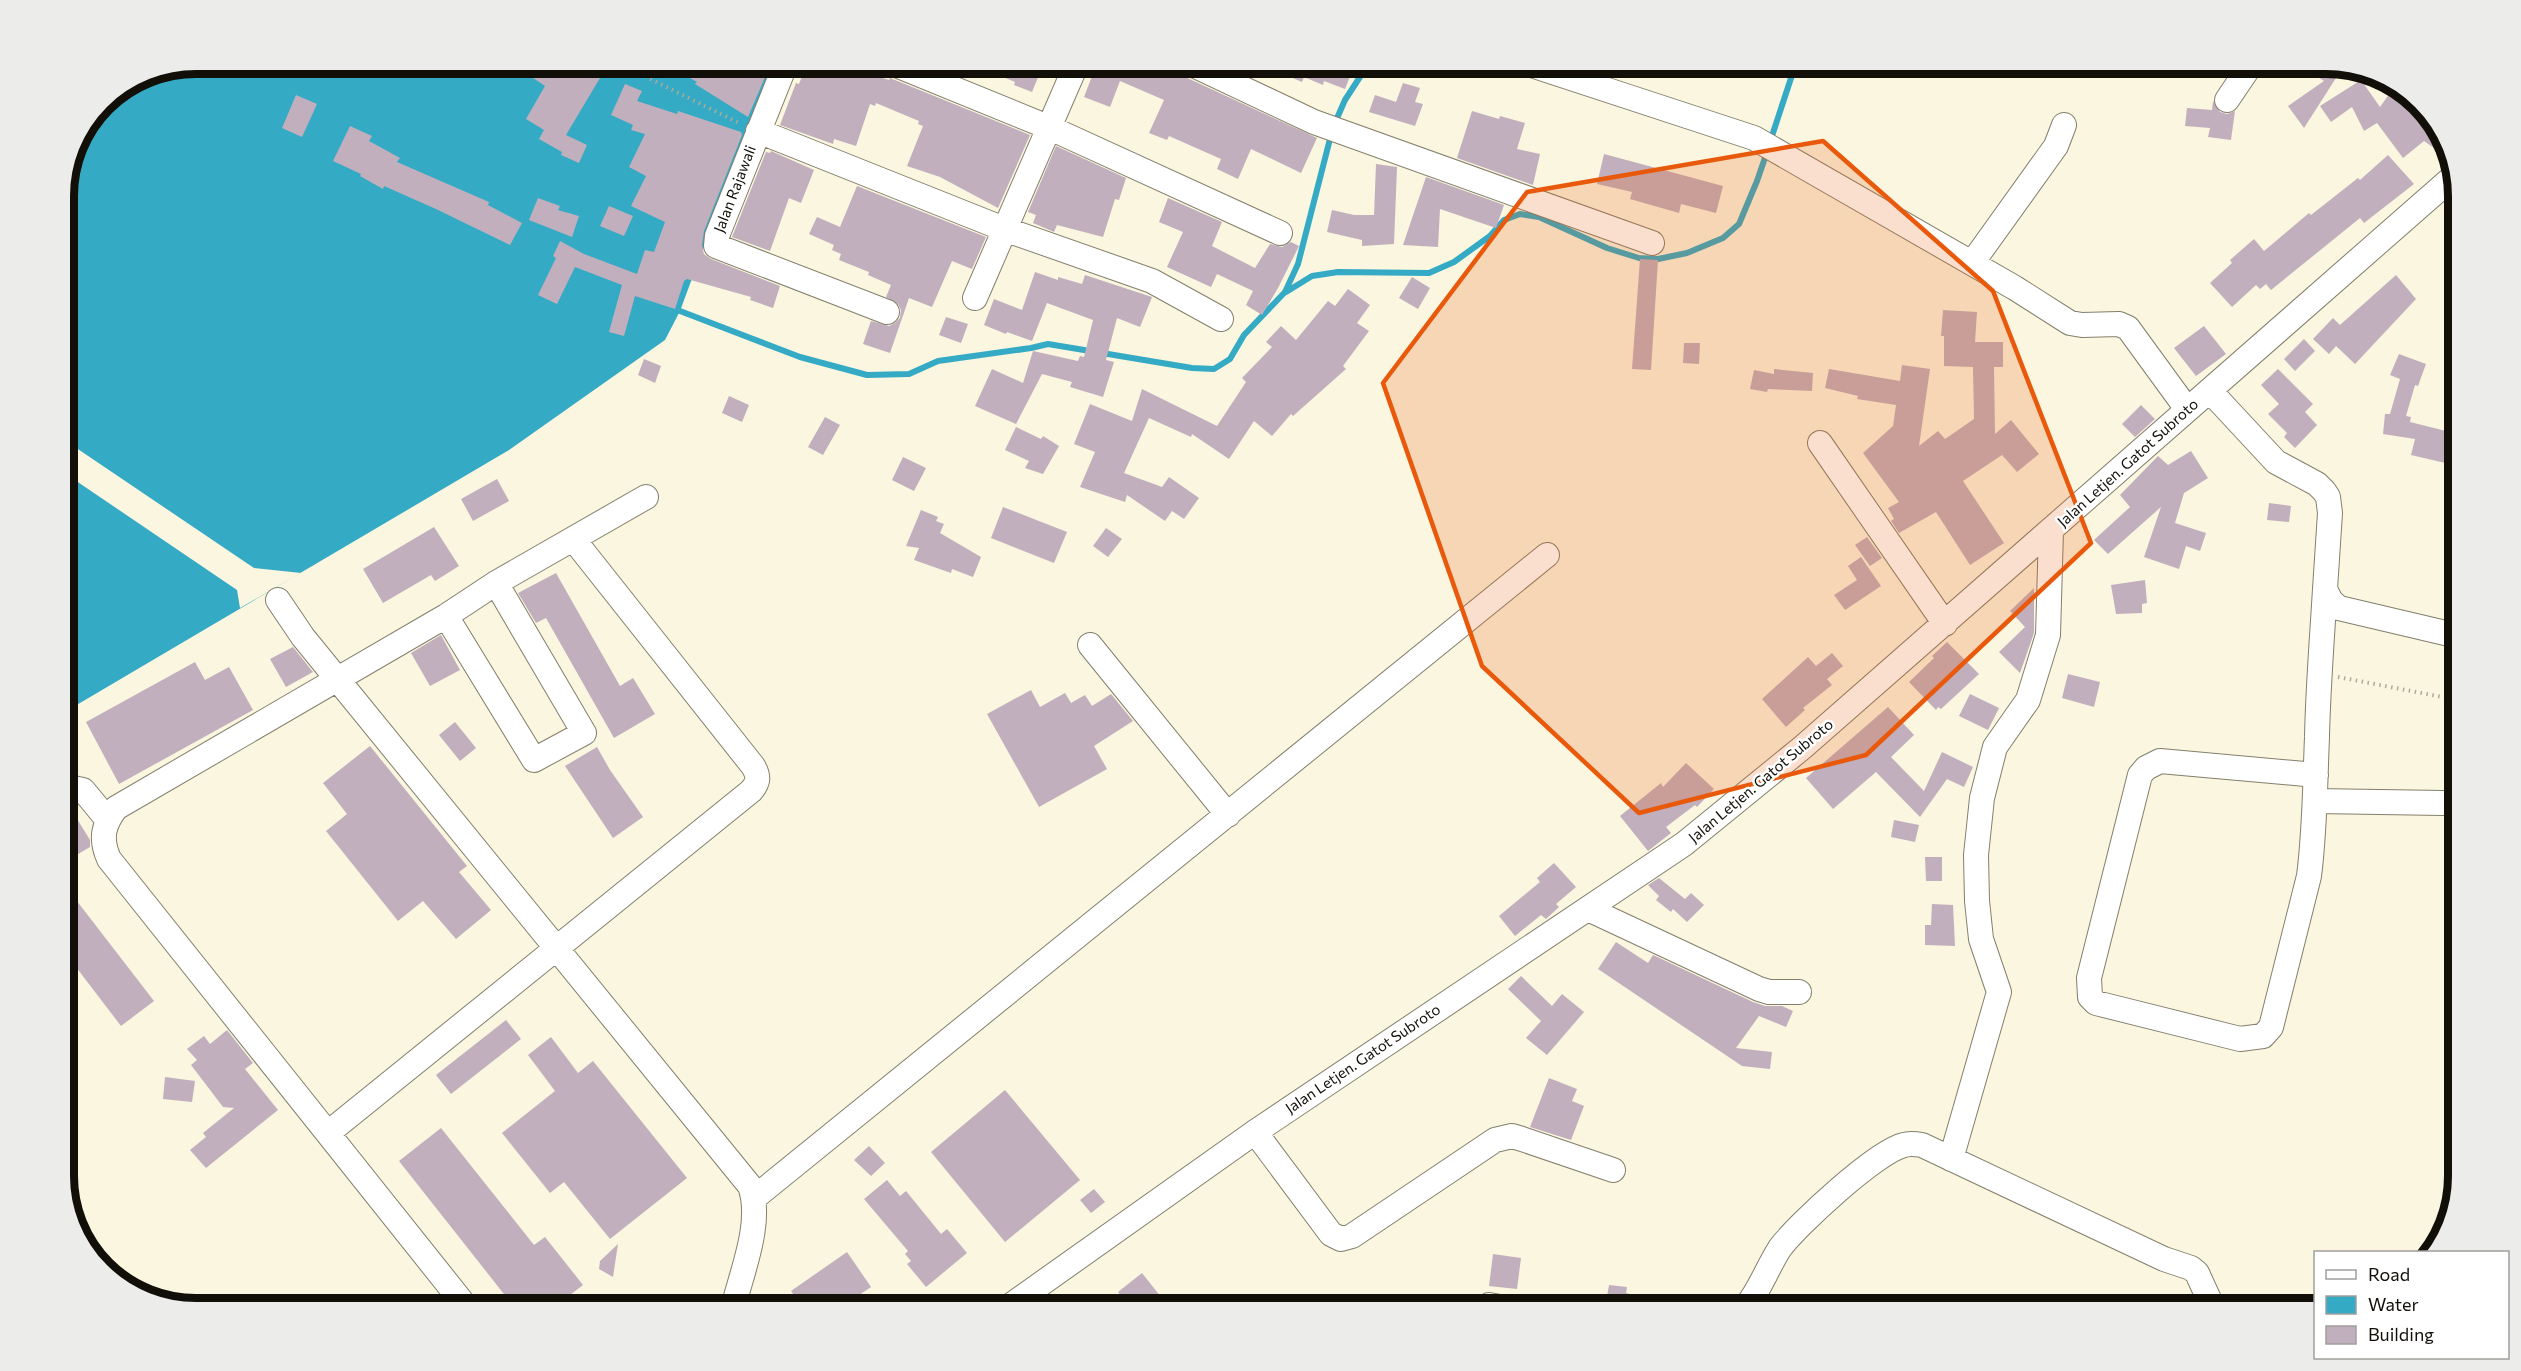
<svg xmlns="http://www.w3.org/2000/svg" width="2521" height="1371" viewBox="0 0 2521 1371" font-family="Commissioner,sans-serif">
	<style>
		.water { fill: #34aac5 }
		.pier { fill: #faf6e0 }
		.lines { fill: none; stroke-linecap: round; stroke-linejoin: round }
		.stream { stroke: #34aac5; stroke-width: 6 }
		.building { fill: #c2afbd }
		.minor-casing { stroke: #837f6c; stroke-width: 26 }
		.path { stroke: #aeab9a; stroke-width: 4; stroke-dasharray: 1.5 4.5; stroke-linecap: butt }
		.minor { stroke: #fff; stroke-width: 24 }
		.marked { fill: #e8590c; fill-opacity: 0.2; stroke: #e8590c; stroke-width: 4.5; stroke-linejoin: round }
		.labels { text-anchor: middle; stroke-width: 5; stroke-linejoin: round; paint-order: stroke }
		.street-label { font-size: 15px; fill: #110f08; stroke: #fff }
		.rim { fill: none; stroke: #110f08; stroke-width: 8 }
	</style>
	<rect width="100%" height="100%" fill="#faf6e0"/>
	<path class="water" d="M196,63H777L727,184L680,311L665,340L509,450L63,713V188L73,145L102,102L145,73Z"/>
	<path class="pier" d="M63,439L254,568L301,573L240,608L237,590L63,472Z"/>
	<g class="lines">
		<path class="stream" d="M1334,125L1345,100L1369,63
			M1770,142L1796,63
			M1286,292L1312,276L1338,272L1429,273L1454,262L1490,236L1504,220L1520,214L1539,217L1607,248L1639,258L1658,259L1687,253L1723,238L1739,224L1757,181L1767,152
			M680,311L800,357L867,375L909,374L938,361L1031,348L1048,344L1192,368L1214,369L1230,359L1244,335L1285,292L1298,264L1331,135"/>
	</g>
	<path class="building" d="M511,63H606L603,73L566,135L587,145L579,163L561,155L562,152L539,139L544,130L526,119L545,86Z
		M664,63H771L748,117L695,84L697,82Z
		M807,63H859L856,69L889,80L890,78L1030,135L998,208L940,177L907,166L923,126L918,124L919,121L876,103L875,106L870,104L856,146L834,139L833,144L780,125L796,83L799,84Z
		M970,63H1044L1032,92L1014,85L1015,82Z
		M1097,63H1163L1176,69L1183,76L1317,138L1301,173L1251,149L1238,179L1217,169L1221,159L1169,136L1167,140L1149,133L1164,100L1120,81L1110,107L1084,97Z
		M1258,63H1336L1353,69L1345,89L1324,81L1323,85L1304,77L1302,82Z
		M2296,63H2325L2343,67L2304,128L2288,106L2324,81Z
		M2361,80L2380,107L2395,86L2436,122L2447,157L2424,141L2403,158L2377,123L2364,131L2352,107L2331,122L2320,106Z
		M1403,83L1420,88L1415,102L1423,104L1415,126L1369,112L1375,95L1396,102Z
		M625,84L642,91L637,101L677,114L678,111L741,132L742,135L704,231L702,245L704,254L711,259L780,286L773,308L750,300L751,297L687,279L684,281L675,309L635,296L624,336L609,332L622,285L575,267L557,304L538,295L556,258L553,256L560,241L584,254L637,274L645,250L654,252L665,222L631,206L646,176L629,167L645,134L631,130L633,125L611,115Z
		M296,95L317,104L302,137L282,128Z
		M2213,101L2220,112L2227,114L2235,111L2231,140L2208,137L2210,128L2185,126L2187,108L2212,110Z
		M1472,111L1499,119L1500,116L1525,123L1517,149L1540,154L1533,185L1457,158Z
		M350,126L372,136L369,141L400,158L397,162L489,202L488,205L522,223L510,245L436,209L384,186L383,189L360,176L361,174L333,161Z
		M1056,146L1126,178L1119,200L1115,199L1103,237L1057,225L1054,232L1033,223L1036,215L1028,212Z
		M771,151L814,170L801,203L789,198L770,251L732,237L766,152L770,153Z
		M1604,154L1723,186L1716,213L1681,204L1679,213L1630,199L1632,192L1597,184Z
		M2388,155L2414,184L2364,223L2360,218L2271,290L2266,284L2260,289L2256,285L2232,307L2210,283L2232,263L2230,260L2254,239L2264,251L2309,213L2311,215L2358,178L2360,180Z
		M1376,164L1397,167L1394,244L1362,246V240L1327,232L1332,210L1354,215H1374Z
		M1426,177L1504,205L1496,228L1440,209L1438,247L1403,245Z
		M857,186L986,237L972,269L952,261L932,307L909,298L890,353L863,344L871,321L889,326L895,323L900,318L901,310L898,304L886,297L891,285L868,275L869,272L839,260L841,254L832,250L834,245L809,234L817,217L840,227Z
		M538,198L560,206L558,210L579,216L572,237L529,220Z
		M1168,198L1222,222L1212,246L1255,268L1270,244L1282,247L1291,242L1299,246L1278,288L1262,315L1246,305L1253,291L1217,274L1211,287L1167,267L1183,232L1159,222Z
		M609,206L633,216L624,236L600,226Z
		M1640,259L1658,260L1651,370L1632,369Z
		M1035,272L1058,280V277L1082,284L1085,275L1152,297L1140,327L1117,318L1106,360L1114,362L1103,397L1070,387L1072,382L1042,374L1016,424L975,406L992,369L1023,383L1033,351L1078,361L1080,356L1084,357L1093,320L1047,303L1032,341L1007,332L1006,334L984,325L994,299L1022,310Z
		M2396,275L2416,299L2355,364L2336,346L2329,354L2313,339L2333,318L2340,325Z
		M1412,277L1430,288L1418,309L1399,298Z
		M1348,289L1370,305L1357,323L1369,331L1343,366L1346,369L1293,416L1291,414L1272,436L1254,421L1229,459L1192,434L1191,437L1149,418L1124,473L1162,487L1169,477L1199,498L1184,519L1172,511L1165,521L1127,495L1125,502L1080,487L1095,452L1074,444L1090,404L1132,421L1142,389L1217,426L1246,382L1242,378L1272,347L1266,342L1281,326L1296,340L1328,301L1335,306Z
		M1943,310L1977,312L1975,342H2003V367H1994L1995,434L2011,420L2039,454L2017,472L2002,455L1963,481L2004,543L1970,565L1936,512L1899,533L1891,521L1894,519L1888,508L1899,502L1863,453L1893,426L1896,405L1857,399L1858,396L1825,388L1829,369L1900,381L1902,365L1930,369L1919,446L1938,431L1945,439L1974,419L1973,367L1944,366V336H1941Z
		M946,317L968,324L961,343L939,335Z
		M2204,326L2226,354L2196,376L2174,348Z
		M2304,339L2315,351L2295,371L2284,359Z
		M1684,343H1700L1699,364L1683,363Z
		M2399,354L2426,364L2418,386L2415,385L2406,416L2411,417L2410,422L2458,434V466L2411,455L2415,439L2383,434L2385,414H2390L2400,379L2390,375Z
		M644,359L661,366L655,383L638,375Z
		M1774,369L1813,373L1812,391L1768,389L1767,392L1750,389L1754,370L1774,374Z
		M2278,369L2313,404L2305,412L2317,425L2295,448L2284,437L2287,433L2268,414L2279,404L2261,385Z
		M729,396L749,405L742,422L722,413Z
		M2141,405L2155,419L2135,437L2122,424Z
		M825,417L840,425L823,455L808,447Z
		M1016,427L1041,439L1043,436L1059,446L1043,474L1025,468L1029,461L1005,450Z
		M2191,451L2208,478L2184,493L2175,523L2206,533L2200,551L2186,546L2179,569L2144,557L2161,507L2108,554L2094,540L2130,507L2120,495L2158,456L2168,465Z
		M903,457L926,468L914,491L892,480Z
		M497,479L509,501L473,521L461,499Z
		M2269,503L2291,506L2289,522L2267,520Z
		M1003,507L1067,532L1054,563L991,538Z
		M921,510L938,517L936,521L944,524L940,533L981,557L973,577L952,569L951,573L914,560L919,548L906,546Z
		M434,527L459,566L435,581L431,575L383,603L363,569Z
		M1106,528L1122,539L1108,557L1093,546Z
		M1867,537L1882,558L1870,566L1855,545Z
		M1861,557L1881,586L1845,610L1834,595L1857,580L1848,566Z
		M556,573L620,686L633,678L655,714L614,738L546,618L536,623L518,593Z
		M2145,580L2147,603L2142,604V613L2116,614L2111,585Z
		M2034,588V633L2020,673L1999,652L2025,627L2010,611Z
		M441,635L460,670L430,686L411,653Z
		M1947,642L1979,674L1941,709L1938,707L1936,710L1909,682L1934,658L1932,656Z
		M293,647L313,672L286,687L270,659Z
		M1832,653L1843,666L1827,679L1832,685L1803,708L1805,710L1786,727L1762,699L1808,657L1816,666Z
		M195,662L205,680L229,667L253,710L119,784L86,722Z
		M2068,674L2100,682L2094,707L2062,698Z
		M1031,690L1040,707L1065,693L1071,703L1085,695L1092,706L1111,694L1133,721L1094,746L1107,769L1039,807L987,714Z
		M1970,694L1999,708L1988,730L1959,716Z
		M1888,707L1914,735L1891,757L1924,791L1942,752L1973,767L1964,787L1947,779L1920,817L1876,772L1833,809L1806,778Z
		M455,722L476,748L460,761L439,735Z
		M370,746L467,866L459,872L491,910L456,939L423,901L398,921L326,831L347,814L323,783Z
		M597,747L610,770L643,817L613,838L565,766Z
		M1686,763L1714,789L1697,807L1695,805L1666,827L1671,833L1648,851L1620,816L1661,783L1663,787Z
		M63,801H66L90,840V847L63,863Z
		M1894,820L1919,825L1915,842L1891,837Z
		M1925,857H1942V881H1926Z
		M1554,863L1576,887L1556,904L1559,907L1546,919L1541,915L1515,936L1499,916L1540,882L1537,878Z
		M1659,878L1685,899L1691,893L1704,905L1687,922L1673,909L1671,912L1656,900L1659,896L1648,885Z
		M63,883L154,1001L121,1026L63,950Z
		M1932,904L1953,905L1955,946L1925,945V925H1931Z
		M1616,942L1648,963L1653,955L1753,1002L1765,1006H1782L1793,1011L1786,1027L1759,1016L1736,1048L1772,1052L1770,1069L1742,1066L1598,969Z
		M1521,976L1552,1006L1562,994L1584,1012L1547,1055L1526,1038L1541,1021L1508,989Z
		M506,1020L521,1039L451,1094L436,1075Z
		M227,1030L253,1063L245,1069L278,1110L206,1168L190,1150L206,1137L203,1133L234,1108L223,1107L191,1065L197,1060L187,1049L204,1036L210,1044Z
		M551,1037L578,1073L593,1061L687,1178L610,1239L564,1182L550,1193L502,1133L555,1091L528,1055Z
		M165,1077L195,1081L192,1102L163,1099Z
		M1549,1078L1577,1089L1572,1101L1584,1106L1571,1140L1530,1127Z
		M1005,1090L1080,1180L1005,1242L931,1152Z
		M441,1128L534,1245L545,1237L583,1285L553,1308H515L399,1161Z
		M869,1146L885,1163L871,1176L854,1160Z
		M887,1180L900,1196L906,1191L941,1234L947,1229L967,1253L926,1287L907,1264L911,1261L905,1254L908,1251L864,1199Z
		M1094,1189L1105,1202L1091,1213L1080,1200Z
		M618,1244L613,1277L599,1269L600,1261Z
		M847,1252L871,1287L840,1308H803L791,1291Z
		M1493,1254L1521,1258L1517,1289L1489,1286Z
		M1142,1273L1157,1292L1170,1308H1131L1118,1292Z
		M1609,1285L1627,1287L1626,1293L1664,1303L1663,1308H1605Z"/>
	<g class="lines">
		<g class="minor-casing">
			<path id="minor" d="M786,63L717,236L716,246L887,312
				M891,63L1048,127L1280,233
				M1189,63L1314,122L1652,243
				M1525,63L1754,138L2015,288L2070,323L2082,325L2119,324L2128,328L2187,409
				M2227,100L2252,63
				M758,131L1004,229L1152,281L1221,319
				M1972,263L2056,146L2064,125
				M975,298L1077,63
				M2210,391L2276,462L2317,484L2324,491L2328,497L2330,513L2325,589L2331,601L2339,608L2458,636
				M1820,443L1945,624
				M278,600L303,637L750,1186C763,1222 742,1271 733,1308
				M446,616L534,760L584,733L496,583
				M1090,645L1228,815
				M2316,775L2160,761L2146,768L2140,775L2089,978L2090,997L2096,1003L2240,1039L2263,1036L2271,1027L2309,876C2315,830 2315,784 2317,737C2318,688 2322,639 2325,589
				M63,786L83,790L107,819
				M2315,801L2443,803
				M1588,909L1759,989L1769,992H1799
				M1255,1132L1331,1234L1341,1239L1352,1236L1495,1140L1512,1136L1522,1139L1613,1170
				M328,1133L751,791C759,782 759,776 753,766L574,540
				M1951,1159L1999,992L1981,939L1977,901L1976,855L1982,798L1995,747L2028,700L2048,635L2051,531
				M754,1198L1547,555
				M1489,1305L1505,1308
				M467,1308L109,859C100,839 103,825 116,808L446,616L496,583L646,497
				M1007,1308L1255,1132L1684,844L1803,747L2454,176
				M1745,1308C1760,1290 1767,1268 1780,1248C1797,1225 1877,1151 1904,1145C1910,1143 1916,1144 1922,1145L2164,1259L2191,1268L2197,1273L2213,1308"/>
		</g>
		<path class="path" d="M618,63L741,124
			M2338,677L2458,700"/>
		<use href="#minor" class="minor"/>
	</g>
	<path class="marked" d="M1823,141L1993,291L2091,543L1866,755L1639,813L1482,666L1383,383L1527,192Z"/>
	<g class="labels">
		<g class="street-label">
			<text transform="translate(735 189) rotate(-69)" y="5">Jalan Rajawali</text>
			<text transform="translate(2128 463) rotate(-42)" y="5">Jalan Letjen. Gatot Subroto</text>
			<text transform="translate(1761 781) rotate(-40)" y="5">Jalan Letjen. Gatot Subroto</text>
			<text transform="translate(1363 1059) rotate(-34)" y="5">Jalan Letjen. Gatot Subroto</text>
		</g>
	</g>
	<path d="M0 0H2521V1371H0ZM196 74H2326A122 122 0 0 1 2448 196V1176A122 122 0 0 1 2326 1298H196A122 122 0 0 1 74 1176V196A122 122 0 0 1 196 74Z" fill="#ececeb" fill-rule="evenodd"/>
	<path class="rim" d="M196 74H2326A122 122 0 0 1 2448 196V1176A122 122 0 0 1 2326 1298H196A122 122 0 0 1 74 1176V196A122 122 0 0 1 196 74Z"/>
	<rect x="2314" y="1251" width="195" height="108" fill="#ffffff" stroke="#a09f9c" stroke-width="1.5"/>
	<rect x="2326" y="1270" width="30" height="9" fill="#ffffff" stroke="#a09f9c" stroke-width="1.5"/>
	<text x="2368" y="1281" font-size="18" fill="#110f08">Road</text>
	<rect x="2326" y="1296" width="30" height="18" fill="#34aac5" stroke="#a09f9c" stroke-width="1.5"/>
	<text x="2368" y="1311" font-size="18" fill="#110f08">Water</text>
	<rect x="2326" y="1326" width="30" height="18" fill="#c2afbd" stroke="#a09f9c" stroke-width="1.5"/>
	<text x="2368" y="1341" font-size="18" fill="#110f08">Building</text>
</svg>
